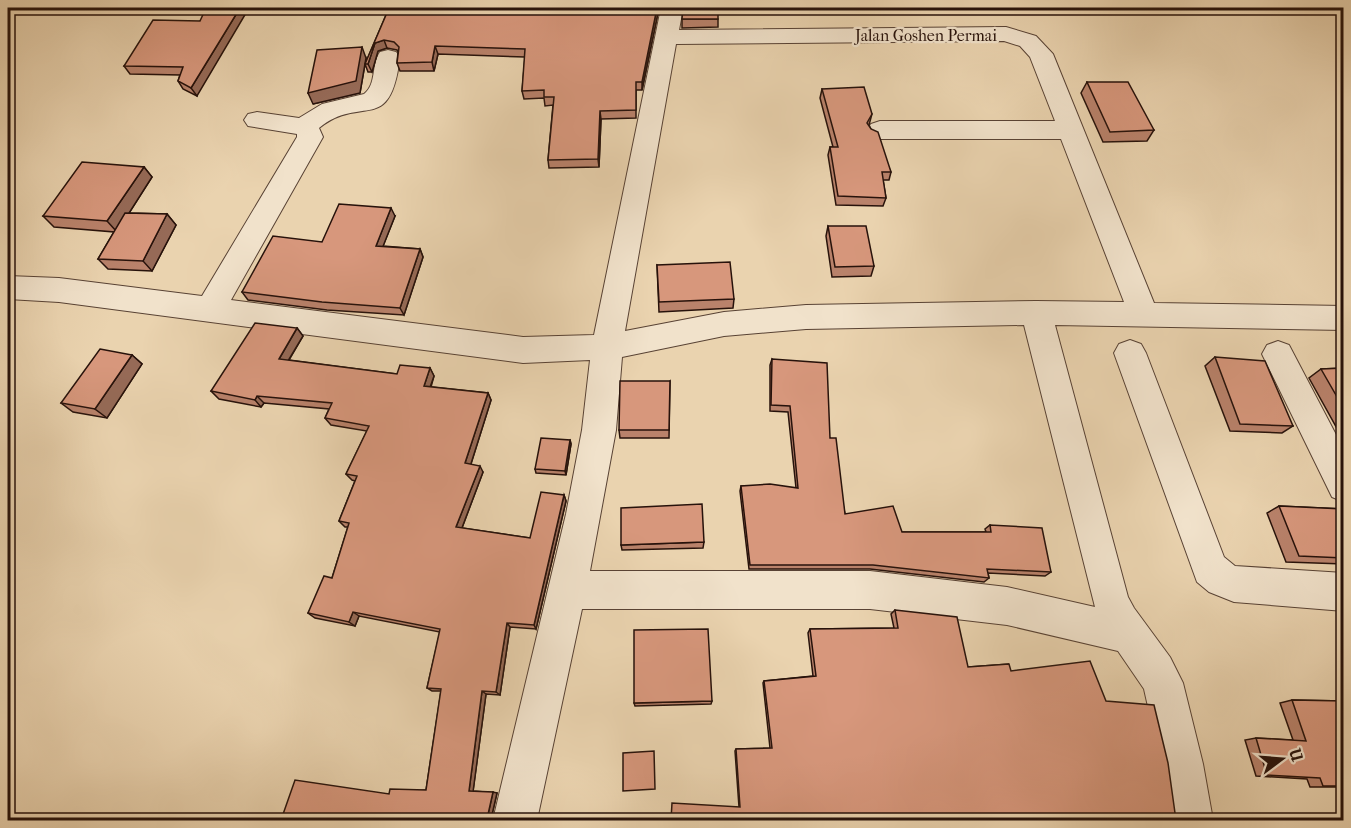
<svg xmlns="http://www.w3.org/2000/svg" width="1351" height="828" viewBox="0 0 1351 828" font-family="'IM FELL French Canon',serif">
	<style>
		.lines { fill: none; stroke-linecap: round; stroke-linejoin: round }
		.minor-casing { stroke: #584234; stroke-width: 2 }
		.minor { fill: #f1e2cb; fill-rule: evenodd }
		.wall { fill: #b9826b; stroke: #27120b; stroke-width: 1.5 }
		.shaded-wall { fill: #966a57; stroke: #27120b; stroke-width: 1.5 }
		.building { fill: #d7977c; stroke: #27120b; stroke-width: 1.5 }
		.labels { text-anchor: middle; stroke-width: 4.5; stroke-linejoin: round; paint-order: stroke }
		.far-street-label { font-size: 16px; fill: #27120b; stroke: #f1e2cb }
	</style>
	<rect width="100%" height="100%" fill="#ead3af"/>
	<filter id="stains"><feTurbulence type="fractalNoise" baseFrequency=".00333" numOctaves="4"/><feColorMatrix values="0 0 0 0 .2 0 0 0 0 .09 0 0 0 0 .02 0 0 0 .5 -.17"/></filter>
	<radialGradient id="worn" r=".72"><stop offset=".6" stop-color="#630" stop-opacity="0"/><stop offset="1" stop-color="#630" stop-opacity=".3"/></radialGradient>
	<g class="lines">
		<g class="minor-casing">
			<path id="minor" d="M661,8H683L679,30L1006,27L1036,36L1053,54L1154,303L1344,306V330L1055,325L1128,597L1134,608L1170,657L1183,683L1203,764L1213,820H1169L1161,764L1144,689L1118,651L1007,625L870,609H582L537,820H493L566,514L582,430L590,360L523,363L59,302L8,299V276L59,278L202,296L297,137V134L248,126L244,120L248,114L257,112L299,118L322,104L364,94C377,84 371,65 380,52L388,50L396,52L400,57C390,137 362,93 319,128L323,137L231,300L523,337L594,335ZM1004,41L1020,46L1030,57L1055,121H880L871,124L867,130L871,136L880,139H1061L1124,302L1036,301L806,305L724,312L625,331L676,44ZM1024,325L1095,607L1007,587L870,571H590L616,430L622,357L724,336L806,329Z
				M1130,340L1141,344L1146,353L1224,557L1235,566L1344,573V611L1234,602L1209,592L1197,582L1114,353L1119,344Z
				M1278,341L1289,345L1344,450V502L1332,497L1262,354L1267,345Z"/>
		</g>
		<use href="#minor" class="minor"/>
	</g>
	<path class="wall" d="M389,8L439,10L659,8L642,90H636V118L601,119L599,167L549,168L548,160L553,105L545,106L544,98L524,99L522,91L525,57L438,54L434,71H400L397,63L398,52L397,50L387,48L378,51L372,72H368L365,64L360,93L313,104L366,58V62Z
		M682,19H718V27L682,28Z
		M200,21L197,96L183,89L178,81L180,75L130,74L124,66Z
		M1087,82L1154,130L1147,141L1103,142L1081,93Z
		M822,89L872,114L869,125L891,172L889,180H883L886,198L883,206L836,205L828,155L830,147H833L820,98Z
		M144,167L152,177L129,213L167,214L176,225L152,271L108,269L98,259L114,232L54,227L43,216Z
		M395,216L383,246L420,249L423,257L404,315L327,310L248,300L242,292L322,242Z
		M828,226L874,266L871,276L832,277L826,236Z
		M657,265L734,299L733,308L659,312Z
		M297,328L303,336L289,360L397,374L430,368L434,376L431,387L488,393L491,400L471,464L483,472L462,528L530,538L564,495L566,501L536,629L510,627L500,695L486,694L473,791L497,793L491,819L389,794L426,790L441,691H432L427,688L440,632L359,616L355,626L315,618L308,613L332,578L348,527H345L339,521L355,481L352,480L346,474L367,431L331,425L325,418L329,409L264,403L261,407L219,399L211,391Z
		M132,355L142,364L107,418L73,412L61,403Z
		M1215,357L1293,426L1282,433L1230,431L1205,366Z
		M772,359L830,438L845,514L902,532H986L985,529L990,525L1051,572L1045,576L988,573L989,578L984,582L870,569H749L740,491L741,486L796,488L788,412L770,411V365Z
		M1344,368V441L1309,378L1321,369Z
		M670,381L669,438H620L619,430Z
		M570,440L571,444L566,475L536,473L535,469Z
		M1279,506L1344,509V564L1286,562L1267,513Z
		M704,542L703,548L622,550L621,545Z
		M895,610L968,667L1009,664L739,807L735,751L736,749L770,748L763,683L764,681L813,676L808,633L810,629L894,628L891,614Z
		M1292,700L1344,701V745H1339L1344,757V787H1310L1307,779L1256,776L1245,740L1256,738L1293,740L1280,703Z
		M712,701L711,704L635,706L634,703Z"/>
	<path class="shaded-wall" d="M240,8H249L197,96L191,88Z
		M657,8H659L642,90V82Z
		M384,40L387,48L378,51L372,72L368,64L375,43Z
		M435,46L438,54L434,71L432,62Z
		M362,47L366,58L360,93L313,104L308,93Z
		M600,111L601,119L599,167L598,159Z
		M144,167L152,177L117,232L107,221Z
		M391,208L395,216L380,254L376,246Z
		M167,214L176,225L152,271L143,261Z
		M420,249L423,257L404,315L400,308Z
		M297,328L303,336L285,366L279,359Z
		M132,355L142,364L107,418L95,409Z
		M430,368L434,376L428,393L424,386Z
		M488,393L491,400L469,470L465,463Z
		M257,396L264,403L261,407L255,400Z
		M570,440L571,444L566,475L565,471Z
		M480,466L483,472L460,533L456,527Z
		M564,495L566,501L536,629L534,625Z
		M353,612L359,616L355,626L349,622Z
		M507,623L510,627L500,695L496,692Z
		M482,691L486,694L473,792L469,791Z
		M493,792L497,793L491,819L493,820H490L487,819Z"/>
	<path class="building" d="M206,8H240L191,88L178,81L183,67L124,66L153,20L200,21Z
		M389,8L439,10L440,8H657L642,82H636V110L600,111L598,159L548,160L554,97H544V90L522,91L525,49L435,46L432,62L397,63L399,47L394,42L384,40L375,43L368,64H365Z
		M683,8H718V19H682Z
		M362,47L356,81L308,93L317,50Z
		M1087,82H1128L1154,130L1110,132Z
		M864,87L872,114L867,123L871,129L878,132L891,172H882L886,198L838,196L830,147H838L822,89Z
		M82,162L144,167L107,221L43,216Z
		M339,204L391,208L376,246L420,249L400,308L322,302L242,292L273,236L322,242Z
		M125,213L167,214L143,261L98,259Z
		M828,226H866L874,266L835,267Z
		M730,262L734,299L659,302L657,265Z
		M255,323L297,328L279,359L397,374L400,365L430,368L424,386L488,393L465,463L480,466L456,527L530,538L541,492L564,495L534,625L507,623L496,692L482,691L469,791L493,792L487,819L490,820H281L295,780L389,794L390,789L426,790L441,689L427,688L440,629L353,612L349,622L308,613L324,576L332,578L349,523L339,521L357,476L346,474L369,426L325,418L332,403L257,396L255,400L211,391Z
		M100,349L132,355L95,409L61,403Z
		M1215,357L1265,361L1293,426L1240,424Z
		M772,359L827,363L830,438H836L845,514L893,506L902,532H991L990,525L1042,528L1051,572L987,569L989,578L873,565H750L741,486L770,484L798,488L790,406L771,405Z
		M1344,368V409L1321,369Z
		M620,381H670L669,430H619Z
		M541,438L570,440L565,471L535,469Z
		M702,504L704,542L621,545V508Z
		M1279,506L1344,509V558L1299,556Z
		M895,610L957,617L968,667L1009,664L1011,671L1090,661L1106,701L1154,705L1168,763L1176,820H1180H671L672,803L740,807L736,749L772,748L764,681L816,676L810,629L898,628Z
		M708,629L712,701L634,703V630Z
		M1292,700L1344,701V743H1338L1344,757V786H1323L1320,778L1267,775L1256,738L1306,741Z
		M654,751L655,789L623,791V753Z"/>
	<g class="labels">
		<g class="far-street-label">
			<text x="926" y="41">Jalan Goshen Permai</text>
		</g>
	</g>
	<rect width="1351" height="828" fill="none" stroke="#ead3af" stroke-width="30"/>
	<rect x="9" y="9" width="1333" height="810" fill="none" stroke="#27120b" stroke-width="3"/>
	<rect x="15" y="15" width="1321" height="798" fill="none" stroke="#27120b" stroke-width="1.5"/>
	<g transform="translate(1282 759) rotate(74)" stroke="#f1e2cb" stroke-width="4.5" paint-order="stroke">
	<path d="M0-4.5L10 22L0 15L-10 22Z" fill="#27120b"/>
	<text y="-9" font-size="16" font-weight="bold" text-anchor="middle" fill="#27120b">U</text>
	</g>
	<rect width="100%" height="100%" filter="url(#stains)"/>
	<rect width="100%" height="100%" fill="url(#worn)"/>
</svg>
